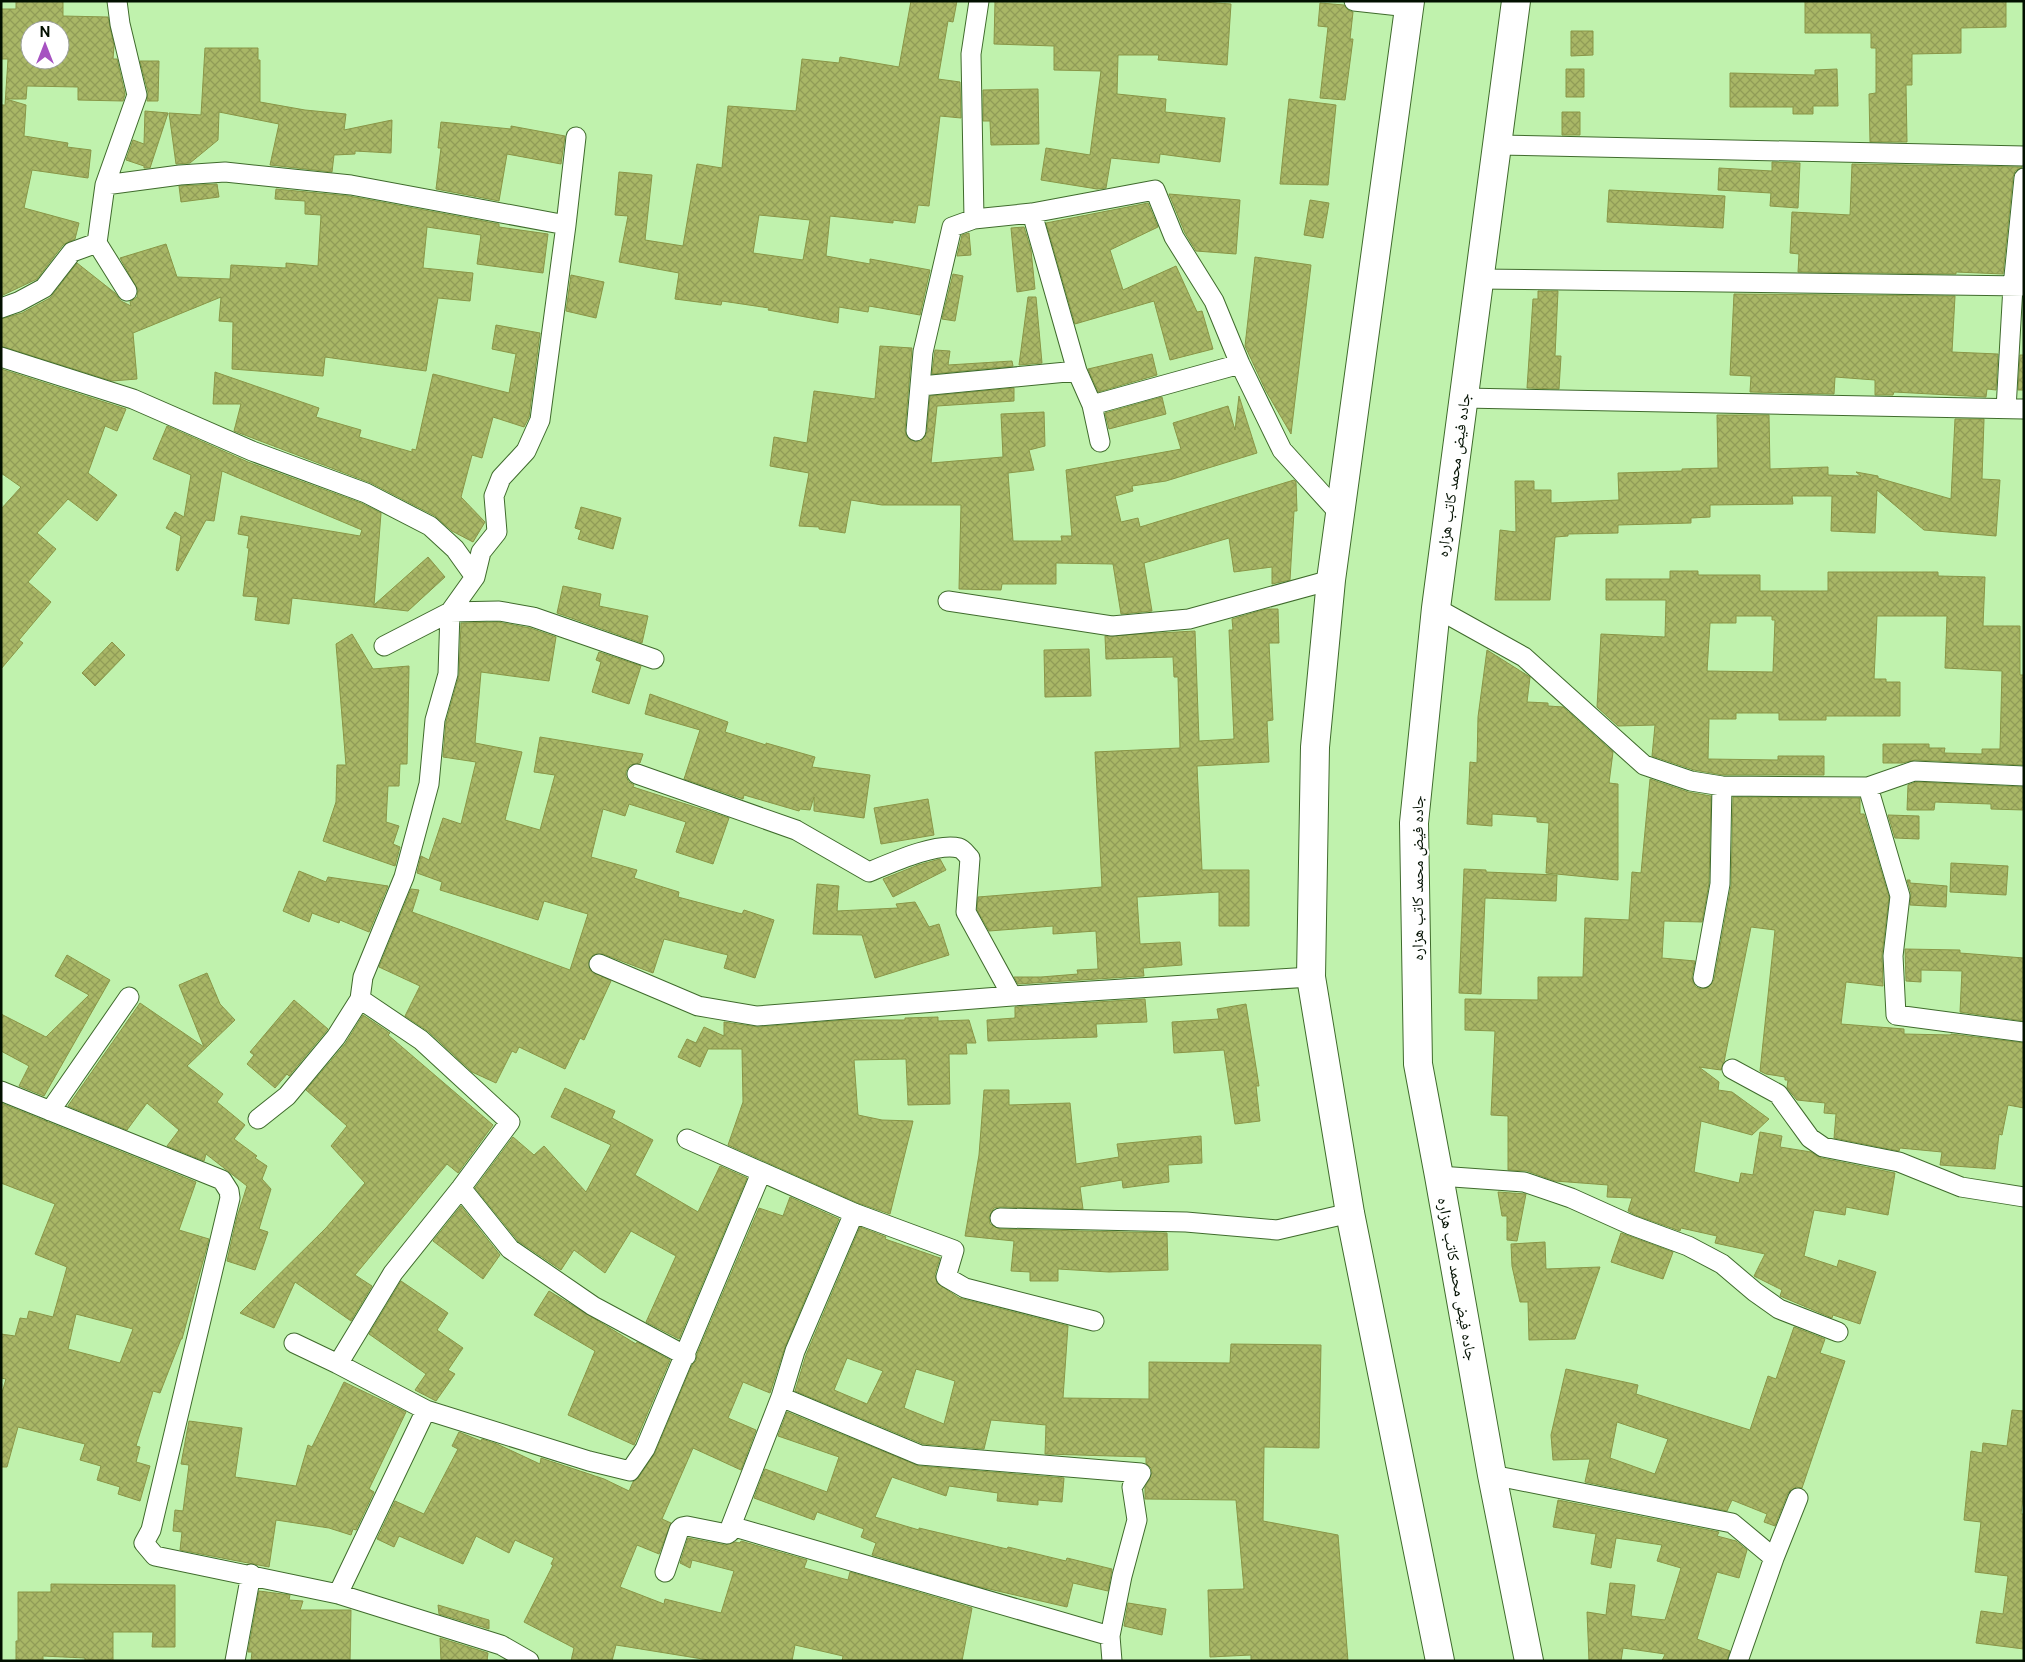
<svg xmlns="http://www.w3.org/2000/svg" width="2025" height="1662" viewBox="0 0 2025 1662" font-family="'Public Sans','Noto Naskh Arabic',sans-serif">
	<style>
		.building { fill: url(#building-cross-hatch); stroke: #899647; fill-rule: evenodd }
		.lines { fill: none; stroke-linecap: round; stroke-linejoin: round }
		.minor-casing { stroke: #3f6b2c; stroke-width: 21 }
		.primary-casing { stroke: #3f6b2c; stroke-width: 30 }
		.minor { stroke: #fff; stroke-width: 19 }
		.primary { stroke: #fff; stroke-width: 28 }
		.labels { text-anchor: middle; stroke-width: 4.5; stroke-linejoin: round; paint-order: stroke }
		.street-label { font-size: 16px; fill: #021000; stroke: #fff }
	</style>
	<defs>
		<pattern id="building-cross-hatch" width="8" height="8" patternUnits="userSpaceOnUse" patternTransform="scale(1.25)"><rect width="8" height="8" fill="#a9b766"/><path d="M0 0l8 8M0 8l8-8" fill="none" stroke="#909c57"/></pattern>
	</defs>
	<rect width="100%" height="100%" fill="#c0f2ad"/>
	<path class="building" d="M16,1H63V16L108,17L114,46L113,59H117L125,94L123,101L78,100V87L27,86L26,99H6L26,105L24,136L68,143L67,147L91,150L88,178L32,170L24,208L79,223L75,239L63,245L37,279L1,296V105H5L8,59H1V9H16ZM30,30H60V60H30Z
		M911,1H957L953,22L948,21L938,79L960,82L961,118L940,116L929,206L918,205L915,223L893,220V223L830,216L826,256L870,264V259L930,270L920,315L869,306L868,312L839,307L838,323L768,310L769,308L722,301L721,305L675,299L679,273L619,262L628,216L615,215L619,172L652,175L645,240L683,246L697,164L722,168L728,106L796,111L802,59L839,63L840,57L899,67ZM759,215L810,220L803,260L753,253Z
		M995,1H1189L1231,4L1227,65L1158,60L1159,55H1118L1117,94L1166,99L1165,112L1225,118L1220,162L1160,154L1159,163L1111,158L1106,188L1097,189L1041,180L1046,148L1090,155L1101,71L1054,70V46L994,44Z
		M1805,1H2006V27L1961,28V53L1912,54V85H1906L1907,142H1870L1869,94L1876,93V48H1871V33H1805Z
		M1320,3L1344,5L1348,10L1353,12L1350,39H1353L1345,100L1320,98L1328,27L1318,26Z
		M1571,31H1593V55L1571,56Z
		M205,48H258V60H260V102L305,110L346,114L344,130L392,120L391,153L355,151V154L334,155L332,172L270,165L279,124L219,112L218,140L190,163L176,164L169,113L201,115Z
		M140,61H159L158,101H147L148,92Z
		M1566,69H1584V97H1566Z
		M1837,69L1838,106H1813V114H1793V107H1730V73L1815,75V70Z
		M1038,89L1039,144L991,145L990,121H983V90Z
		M1289,99L1336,105L1328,185L1280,184Z
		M145,111L168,113L150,168H144V166L126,160L133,140L144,144Z
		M1562,112H1580V135H1562Z
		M441,122L511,129V126L565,136L561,164L507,154L499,201L436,189L441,148H438Z
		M1772,162L1800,163L1798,208L1770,206L1771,193L1718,190L1719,168L1772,171Z
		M1852,164L2022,167L2015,171L2013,177L2003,274L1956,272V274L1798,272L1799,254L1790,253L1792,212L1850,215Z
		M217,184L219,197L181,202L179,186Z
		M276,189L349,196L499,224V227L548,234L543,273L477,264L481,235L427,227L423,268L473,273L470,301L438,298L426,371L325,357L323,376L232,369L233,322L219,321L221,297L133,333L137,379L112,381L1,346V319L22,313L50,298L77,263L115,293L121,301L131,306L130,302L137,297L138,290L120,258L166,244L177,277L230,279L231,265L286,268V263L318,266L321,215L305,214V201L275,199Z
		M1609,190L1725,196L1723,228L1607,222Z
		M1169,194L1240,200L1236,254L1196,251L1185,233Z
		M1310,200L1329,203L1323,238L1304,235Z
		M1148,203L1158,227L1110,250L1123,290L1176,266L1197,312L1202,311L1213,349L1170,360L1154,301L1075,324L1046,223Z
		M1024,227L1031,250L1035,289L1017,292L1011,228Z
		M969,233L971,255L957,256L962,235Z
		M1255,257L1311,265L1291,434L1266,391L1245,346Z
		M953,274L963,276L955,321L942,319Z
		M571,275L604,282L596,318L566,311Z
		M1538,291H1558L1555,356H1561L1559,389L1527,388L1533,299H1538Z
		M1734,294L1955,296L1952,352L1998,354L1996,390L1987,389L1986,397L1894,392L1893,395H1875V380L1835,377L1834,394L1750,392L1751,376L1730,375Z
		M1028,297H1036L1042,363L1019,365Z
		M496,325L540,333L529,417L524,427L493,417L482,458L472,455L461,497L485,522L473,542L452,531L435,516L371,483L234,431L241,404H213L215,372L319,408L316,417L361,430L359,437L412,452V449L416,450L433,374L509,393L516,354L492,349Z
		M880,346L912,348L905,430L906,436L915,442L921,441L927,432L930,396L1014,388V401L937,406L931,463L1003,457L1001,414L1044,412L1045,446L1029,450L1034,470L1008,473L1013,541H1062L1061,536H1072L1066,470L1181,449L1173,423L1228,406L1235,430L1239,396L1257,453L1166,481L1132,486L1133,491L1115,496L1121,522L1138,518L1140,527L1294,480L1296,482L1297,511H1294L1290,580L1272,584V567L1234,572L1229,538L1144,563L1152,611L1121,614L1113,564L1056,563V584H1002L1001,590L959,589L961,505H882L851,500L845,533L819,529V527L799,526L809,473L770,466L774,437L807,443L814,391L875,399Z
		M935,350L950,351L948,365L1012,361L1013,366L932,374Z
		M1152,354L1157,375L1098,392L1088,369Z
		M2020,355H2024V390H2018Z
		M1,369L126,409L117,431L105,426L88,473L117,495L97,521L68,499L37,533L56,549L28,582L51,602L19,640L23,643L1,669V509L21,487L1,473Z
		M1162,397L1166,414L1109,429L1105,413Z
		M1717,415H1769L1770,469L1828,467V475L1861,476L1856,472L1878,476V478L1951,499L1955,419H1984L1982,479L2000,480L1996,536L1924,530L1877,490L1875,533L1831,531L1832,496H1792L1793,504L1710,505V517L1691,518V523L1618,525V533L1568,534V536L1555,537L1550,600H1495L1500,530L1516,532L1515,481H1534V490H1551V503L1619,500L1618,473L1682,471V469L1718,468Z
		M167,426L248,462L361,503L381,513L374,605L428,557L445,577L408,611L292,598L289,624L255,620L258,597L243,596L249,548H247L249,536L238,534L241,516L360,536L362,530L222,471L214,521L206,520L178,571L176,570L181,536L166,528L175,512L184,517L191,475L153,459Z
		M581,507L621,518L613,549L578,539L581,530L575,528Z
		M1670,571H1698V575H1760V591H1828V572H1938V576L1985,577L1983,626H2020V675H2024V765L1915,760L1902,763H1883V744H1929V748H1945L1944,753L1982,754V749H2000L2002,671L1945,668L1947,616H1877L1874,679H1886V682H1900V716H1826V720H1779V713H1736V719H1709L1708,759L1778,760V756H1824V775H1723L1694,770L1652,756L1655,725L1618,726L1597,707L1601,634L1665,637L1666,600H1606V579H1670ZM1736,616H1772V620H1775L1773,672L1707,671L1710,623H1736Z
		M563,586L601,594L599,606L648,616L642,643L557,613Z
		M1266,609H1278L1279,643H1269L1273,720L1267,721L1269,762L1197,766L1202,870H1249V926H1219V892L1137,897L1140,944L1180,942L1182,965L1143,968L1144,976L1018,984L1014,977H1041L1078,974L1077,970L1098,969L1096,931L1053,934V926L989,931L977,910L978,897L1102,887L1095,752L1180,748L1178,677H1174L1173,657L1106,659L1105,636L1195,631L1199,741L1234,739L1229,630H1233L1232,619Z
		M498,622L530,628L556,637L549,681L481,672L475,743L522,752L505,820L540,830L555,775L534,772L540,737L643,754L640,763L630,765L626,771V777L629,782L634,785L633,787L729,818L713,864L676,852L686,822L629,804L625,816L603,809L591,857L637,870L634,878L679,892L678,897L742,914L744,910L774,920L755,978L724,968L728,955L664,939L653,973L603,954L593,955L589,960L590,970L611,981L584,1040L580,1038L565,1069L519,1047L516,1053L512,1051L496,1083L472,1072L429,1032L405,1016L420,986L379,967L411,889L419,890L412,912L570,970L588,914L544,901L538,920L440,890L442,882L417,873L421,856L429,860L443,818L461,824L476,762L443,757L446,722L459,675L461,623Z
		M352,634L373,669L409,666L407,764H400L399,786H388L386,822L399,826L393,844L400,847L395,866L323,841L336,802L337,765H346L336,644Z
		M112,642L125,655L95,686L82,673Z
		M1089,649L1091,696L1045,697L1044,650Z
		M1487,650L1530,677L1527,702L1548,703V706L1563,707L1613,752L1609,783L1618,784V880L1546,873L1549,823L1537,822V817L1492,814V826L1467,824L1470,762L1477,763L1478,717Z
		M599,652L641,666L629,704L592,692L601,662L596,660Z
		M650,694L728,722L725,732L766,745V743L815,757L812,767L870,775L864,818L814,811V797L810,810L800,809L799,811L744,795L743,799L684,779L700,730L645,714Z
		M1650,779L1688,792L1711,796L1709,883L1702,922L1664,921L1662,958L1695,961L1692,976L1693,982L1696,987L1701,989L1707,988L1714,980L1731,886L1733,797L1860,798V814H1864L1889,897L1882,955L1883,986L1846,982L1841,1024L1904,1029V1034L1951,1035V1034L2024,1043V1108L2008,1105L2002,1135L1999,1134L1995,1169L1940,1165L1942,1152L1900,1148L1899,1151L1834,1138L1836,1114L1824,1113L1825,1103L1797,1100L1787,1088L1788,1080H1785V1077L1766,1074L1760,1071L1775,930L1751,927L1724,1062L1721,1070L1699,1067L1719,1082L1718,1090L1732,1092L1769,1119L1752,1135L1701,1121L1694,1172L1739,1183L1741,1173L1753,1175L1760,1132L1782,1136L1780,1147L1811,1152L1821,1158L1895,1173L1888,1215L1846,1207L1845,1215L1814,1210L1804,1256L1837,1267L1839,1260L1876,1272L1860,1324L1833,1315L1832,1318L1780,1296L1782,1290L1754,1276L1765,1254L1715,1243L1717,1236L1681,1228L1680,1231L1635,1215L1628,1211L1632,1198L1607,1197L1608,1185L1555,1181L1527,1171L1508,1170V1116L1491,1115L1495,1031L1465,1030V999L1538,1000V977H1583L1585,918L1629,920L1632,872L1641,873Z
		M1916,782L2024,787V810L1991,809V804L1935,802L1934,810H1907L1908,785Z
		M928,799L934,835L881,844L874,808Z
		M1888,815L1919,816V839L1895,838Z
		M940,859L946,870L893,897L883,879L918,865Z
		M1951,863L2008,866L2006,895L1950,892Z
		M1464,869L1486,870V872L1557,875L1556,901L1485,898L1481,994L1459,993Z
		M299,871L326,882L328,877L388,886L369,932L340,920L339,923L312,913L309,922L283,911Z
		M1907,880H1910V883L1947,886L1946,907L1910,905L1911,893Z
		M817,884L839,886L837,911L898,908L896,904L915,902L929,927L939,924L949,955L875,978L862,935L813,934Z
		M1905,949L1960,950V953L2024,958V1021L1960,1012L1962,971L1921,970V982L1906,981Z
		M67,955L110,980L44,1096L19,1086L29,1066L1,1051V1014L46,1037L89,995L55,976Z
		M207,973L220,1004L235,1020L187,1066L223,1094L217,1102L245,1125L234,1139L257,1156L255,1158L267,1166L262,1179L271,1189L259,1229L268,1232L255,1270L227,1261L237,1217L247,1186L206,1154L204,1161L167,1146L179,1130L147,1103L127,1130L68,1106L140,1003L204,1047L179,985Z
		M1145,999L1147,1022L1096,1024L1097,1037L988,1041L987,1020L1015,1018V1007Z
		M294,1000L328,1029L289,1076L287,1074L275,1088L247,1064L254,1055L250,1052Z
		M1246,1004L1259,1086H1256L1260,1121L1235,1124L1224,1050L1174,1053L1172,1022L1219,1019L1217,1009Z
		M363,1015L390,1033L388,1035L493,1125L458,1173L447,1164L355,1275L372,1286L351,1321L295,1282L274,1328L240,1313L326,1228L365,1183L331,1146L347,1126L306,1090L345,1044Z
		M938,1017V1021L969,1020L976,1043H966L967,1054H949L950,1104L908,1105L906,1059L854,1060L858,1115L882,1120L913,1121L890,1214L858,1203L728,1145L743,1102L742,1049H708L700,1067L678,1057L687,1039L696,1043L704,1027L724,1036V1022L758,1027L846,1020H905V1018Z
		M565,1088L615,1111L612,1118L653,1140L635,1175L698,1212L720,1166L747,1178L679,1339L646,1322L676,1256L631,1231L605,1273L574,1250L561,1270L518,1241L475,1188L513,1137L534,1155L544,1146L586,1192L611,1145L551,1117Z
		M984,1090H1009V1105L1070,1103L1076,1164L1119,1157L1117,1144L1201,1136L1202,1163L1168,1165L1169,1182L1123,1188L1122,1180L1080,1187L1083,1209L1000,1207L994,1208L989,1217L990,1224L1000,1229L1167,1233L1168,1270L1109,1272L1058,1269V1281H1030V1272L1011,1271L1014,1241L965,1236L979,1155Z
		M1,1103L196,1182L179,1230L209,1239L182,1339H181L160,1393L153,1391L136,1446L140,1447L136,1462L150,1466L140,1501L118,1494L120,1487L97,1480L101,1466L80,1460L85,1444L18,1427L7,1467H1V1396L6,1379L1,1378V1334L15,1336L20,1318L27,1319L29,1311L53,1317L67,1267L35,1254L55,1204L1,1183ZM76,1314L133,1329L120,1363L68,1349Z
		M1498,1192L1526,1194L1517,1241L1507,1240V1216H1502Z
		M790,1197L839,1219L785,1347L770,1393L743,1382L728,1418L756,1430L741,1470L693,1448L662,1519L671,1523L659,1554L637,1545L620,1587L664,1604L665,1599L721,1613L734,1571L692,1560L690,1568L680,1563L688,1538L725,1545L735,1542L740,1543L741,1541L807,1560L804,1568L848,1580L850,1572L972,1608L962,1661H842L843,1656L795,1645L792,1661H715L616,1645L612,1661H571L574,1648L524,1622L553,1565L551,1564L554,1558L515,1540L509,1553L476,1536L463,1564L399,1536L394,1547L377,1539L395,1501L424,1514L458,1449L452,1446L459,1432L481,1441L482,1439L497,1444L540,1464L541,1458L604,1479L629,1491L633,1482L639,1477L655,1453L692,1365L696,1361L697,1354L759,1208L783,1216Z
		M461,1206L500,1255L483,1279L433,1241Z
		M860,1227L886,1237L885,1239L940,1258L935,1274L937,1283L959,1298L1068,1326L1063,1398L1149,1399V1362L1230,1363L1231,1344L1321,1345L1319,1448L1264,1447L1263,1521L1338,1535L1348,1661H1251V1655L1210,1657L1208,1590L1244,1589L1236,1500L1145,1499V1487L1152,1473L1151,1468L1146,1463V1457L1045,1454L1046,1425L991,1420L984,1449L923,1444L795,1391L806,1355ZM847,1358L883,1371L867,1404L834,1390ZM916,1369L955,1381L944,1424L904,1408Z
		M1621,1233L1673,1252L1663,1279L1611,1262Z
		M1545,1242L1546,1269L1600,1267L1575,1339L1529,1340L1528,1302H1520L1512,1266L1511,1244Z
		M401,1281L448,1313L437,1330L463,1348L448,1370L455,1374L436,1401L415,1390L426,1374L369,1334Z
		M549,1291L636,1344L637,1342L670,1360L634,1445L568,1415L595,1351L534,1315Z
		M1794,1327L1825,1339L1820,1353L1845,1361L1802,1488L1796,1487L1788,1493L1775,1526L1764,1522L1767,1514L1732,1500L1727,1511L1585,1482L1590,1459L1553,1460L1551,1435L1566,1369L1638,1385L1636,1394L1750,1430L1768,1376L1776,1379ZM1617,1422L1668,1439L1655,1474L1610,1458Z
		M344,1382L406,1412L369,1489L374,1492L356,1530L353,1529L351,1535L329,1528L276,1520L269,1567L180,1550L182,1532L173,1531L175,1510L183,1511L189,1465L181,1464L189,1421L242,1428L235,1477L296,1486L308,1445L312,1447Z
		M2012,1410L2024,1411V1490L2021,1514H2024V1649L1976,1643L1981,1611L2003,1614L2008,1576L1975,1572L1981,1522L1964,1520L1971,1451L1982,1453L1983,1443L2007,1446Z
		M787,1412L919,1466L1064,1478L1062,1502L1038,1500V1505L997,1501L998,1493L949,1486L946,1496L892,1477L875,1517L919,1530V1528L1007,1549L1008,1547L1066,1561L1067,1558L1112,1569L1108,1591L1073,1583L1067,1607L976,1586L872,1555L876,1543L861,1537L864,1529L817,1512L814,1520L754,1498L765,1469L827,1492L839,1457L778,1436Z
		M1558,1500L1719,1532L1717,1536L1736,1541L1747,1550L1739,1578L1717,1572L1697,1639L1730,1651L1727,1661H1662L1665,1654L1623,1648L1621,1661H1589L1587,1612L1606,1615L1610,1583L1635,1585L1631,1616L1665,1620L1681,1568L1657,1561L1662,1545L1616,1538L1611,1568L1591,1564L1596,1534L1553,1527Z
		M51,1584L175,1585V1647H152L153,1632H113V1661H85V1658L43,1656V1661H16V1641H18V1592H51Z
		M259,1591L290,1595L289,1600L303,1601L300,1610H351L350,1661H251L252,1652H248Z
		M1128,1603L1166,1609L1162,1635L1124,1626Z
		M438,1605L489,1620V1629L439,1614Z
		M440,1638L488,1653L487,1661H441Z"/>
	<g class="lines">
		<g class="minor-casing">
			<path id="minor" d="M1354,1L1409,7
				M1497,145L2024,156
				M105,185L180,175L225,172L351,185L566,225
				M1032,213L1077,371L1092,405L1100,442
				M974,219L971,54L979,1
				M97,243L127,291
				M1479,279L2024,286
				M1,308L18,302L44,288L72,252L97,243L105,185L137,95L120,24L117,1
				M1,357L133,399L252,451L366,493L430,526L455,549L475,577
				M921,386L1077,371
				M1464,398L2024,409
				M1092,405L1240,364
				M2006,409L2013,286L2024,178
				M916,431L923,352L952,227L974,219L1032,213L1155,190L1174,237L1214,301L1240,364L1282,450L1340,514
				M948,601L1112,626L1189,619L1331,580
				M1436,608L1524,657L1644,765L1691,781L1722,786L1868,787L1914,771L2024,776
				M384,646L450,612L499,611L533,617L654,659
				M637,774L796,830L869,872C891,863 937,842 959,848C963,849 967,855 970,858L966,912L1012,996
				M1868,787L1900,896L1893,956L1896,1015L2024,1032
				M599,964L698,1006L757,1016L1012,996L1311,977
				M1703,978L1720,884L1722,786
				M1732,1069L1778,1094L1810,1138L1823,1147L1899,1162L1961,1187L2024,1197
				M1,1091L222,1180L229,1191L230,1198L151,1530L144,1543L155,1556L338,1594L501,1645L529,1661
				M50,1111L129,997
				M258,1119L287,1096L336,1037L360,999L363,977L404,877L429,784L435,720L448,674L450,612L475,577L481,552L497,532L494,496L501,478L526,451L540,420L566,225L576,137
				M687,1139L854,1213L954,1250L946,1277L965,1288L1094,1321
				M1439,1176L1524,1182L1571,1198L1631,1225L1688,1246L1722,1264L1755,1292L1779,1309L1838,1332
				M461,1188L510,1249L593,1306L686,1356
				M1000,1218L1186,1222L1277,1230L1350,1213
				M294,1343L338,1364L426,1410L589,1461L630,1471L645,1449L761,1173
				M338,1364L393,1273L461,1188L510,1122L421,1040L360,999
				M781,1397L920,1455L1141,1473L1132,1487L1137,1520L1122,1576L1110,1636L1112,1661
				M1492,1475L1732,1523L1774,1558
				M731,1526L1110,1636
				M665,1572L679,1530L682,1527L687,1526L727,1534L730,1532L731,1526L781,1397L795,1351L854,1213
				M338,1594L426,1410
				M235,1661L251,1574
				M1738,1661L1774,1558L1798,1498"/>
		</g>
		<g class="primary-casing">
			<path id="primary" d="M1410,1L1331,580L1315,747L1311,977L1350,1213L1440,1661
				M1516,1L1436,608L1414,823L1418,1064L1439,1176L1492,1475L1529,1661"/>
		</g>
		<use href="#minor" class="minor"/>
		<use href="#primary" class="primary"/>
	</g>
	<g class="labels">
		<g class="street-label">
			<text transform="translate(1453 475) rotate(-82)" y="6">جاده فیض محمد کاتب هزاره</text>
			<text transform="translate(1417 878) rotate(-90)" y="6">جاده فیض محمد کاتب هزاره</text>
			<text transform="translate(1458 1279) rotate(80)" y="6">جاده فیض محمد کاتب هزاره</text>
		</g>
	</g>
	<rect width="2025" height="1662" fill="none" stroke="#021000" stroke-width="5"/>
	<g transform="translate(45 45)"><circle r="24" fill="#ffffff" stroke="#9a9f99"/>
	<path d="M0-4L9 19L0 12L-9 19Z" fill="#a652c1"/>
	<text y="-8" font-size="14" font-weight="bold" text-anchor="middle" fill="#021000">N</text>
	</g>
</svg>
